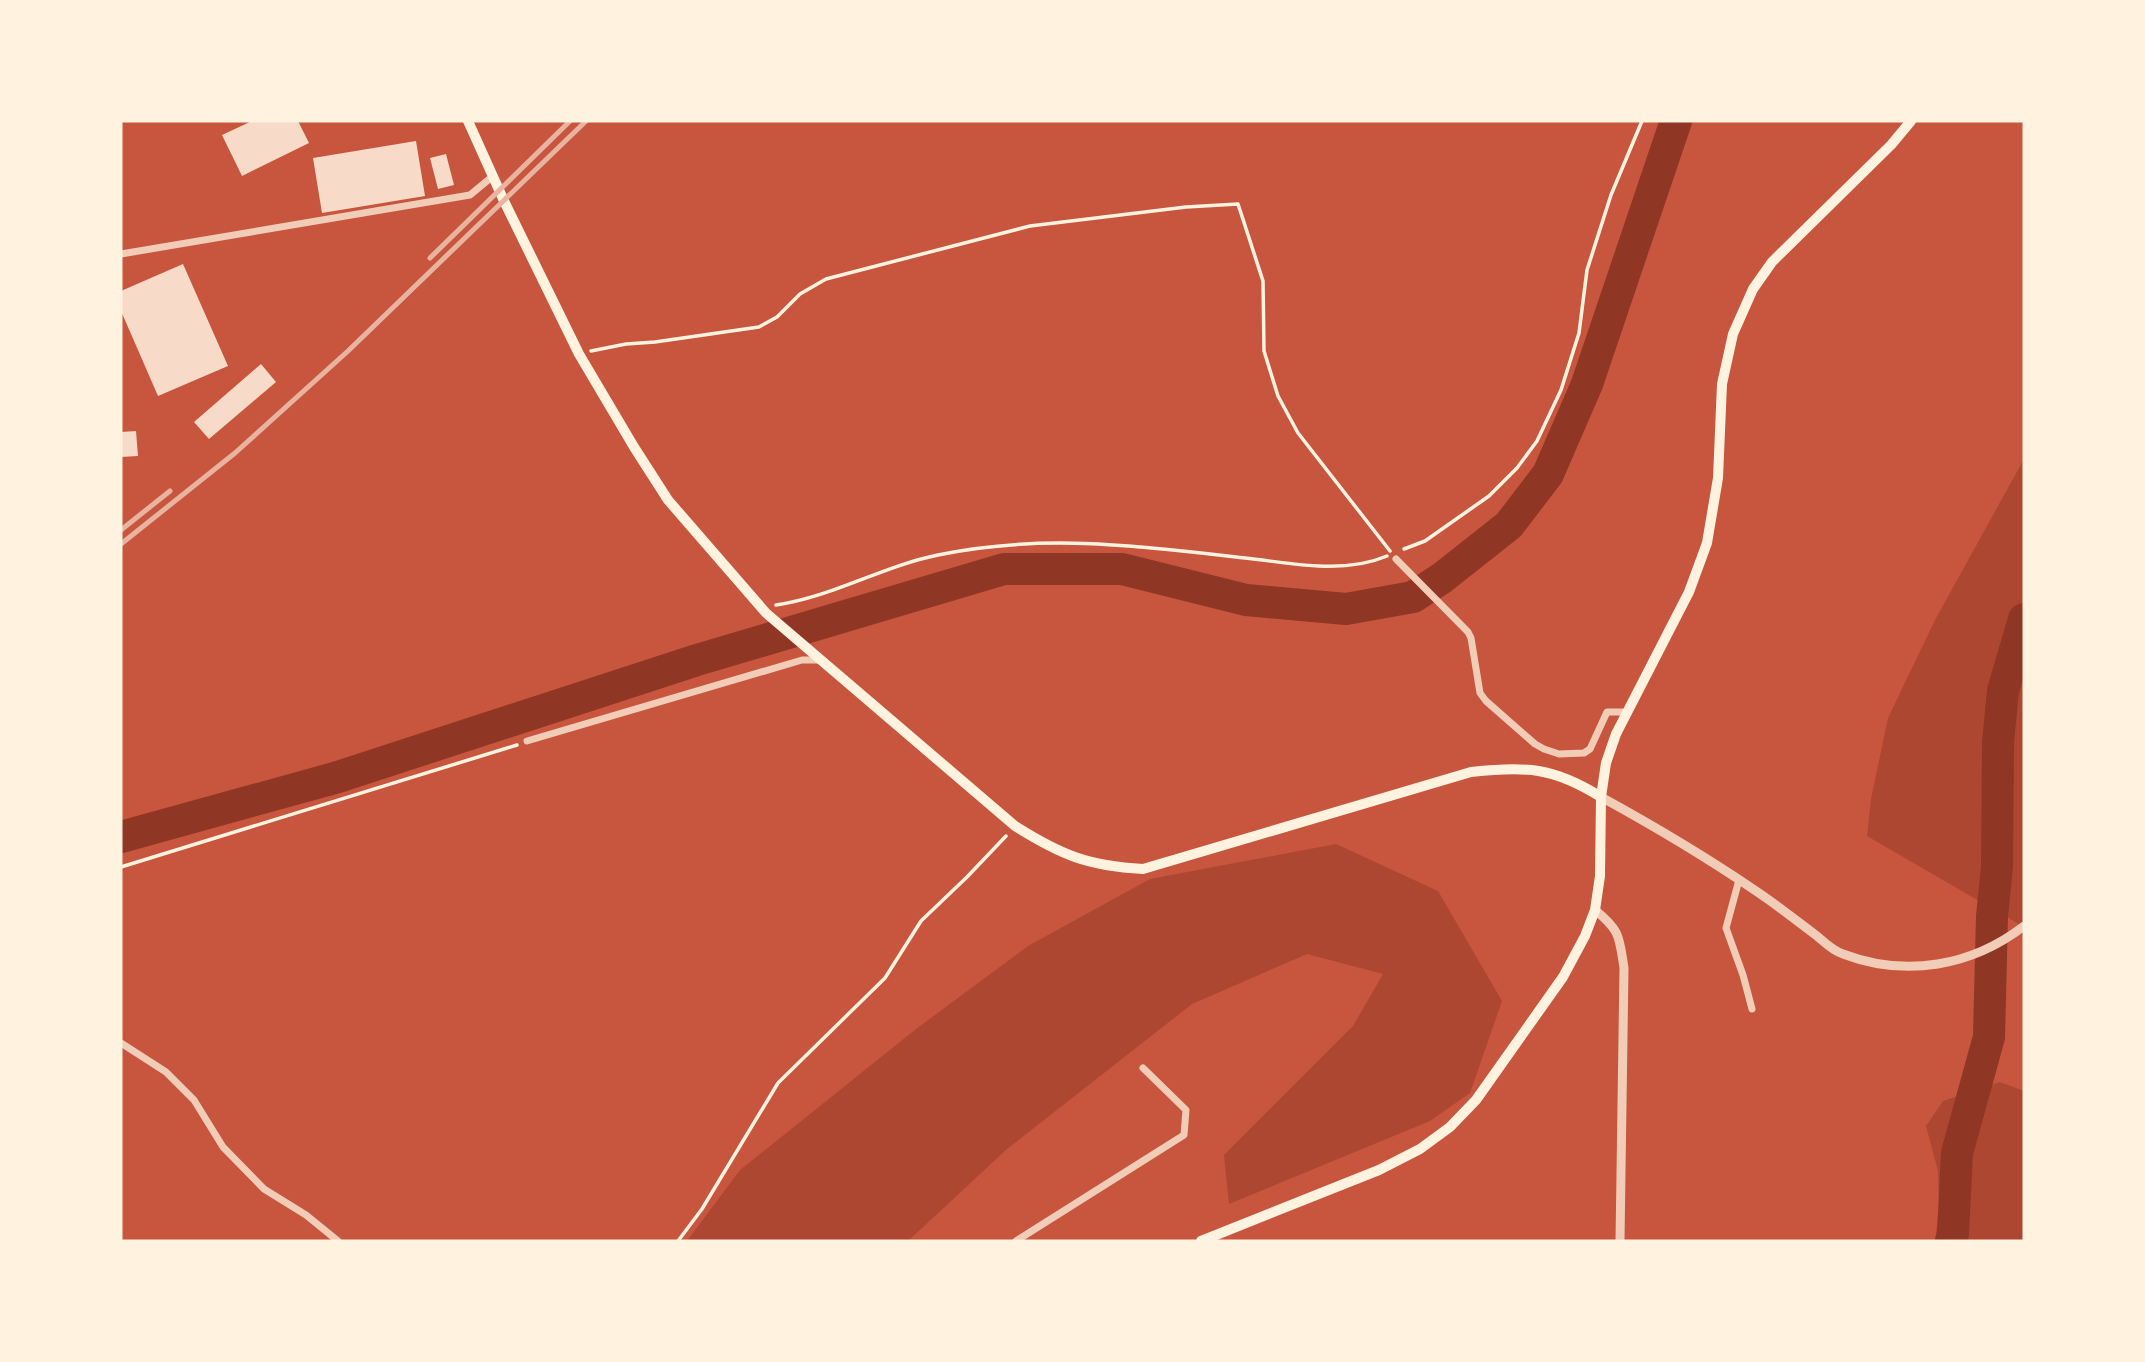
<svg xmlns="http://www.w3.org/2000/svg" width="2145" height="1362" viewBox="0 0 2145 1362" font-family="'Crimson Pro',serif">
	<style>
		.green { fill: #ae4732 }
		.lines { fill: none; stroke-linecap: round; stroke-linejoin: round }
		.river { stroke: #8f3625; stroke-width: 32 }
		.building { fill: #f7dbc8 }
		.path { stroke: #fff3e0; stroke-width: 3.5 }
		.minor { stroke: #f1ccb7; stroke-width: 7 }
		.tertiary { stroke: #f1ccb7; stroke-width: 9 }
		.secondary { stroke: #fff3e0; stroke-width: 10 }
		.rail { stroke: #e9b49f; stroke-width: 5 }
	</style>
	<rect width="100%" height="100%" fill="#c8553d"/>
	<path class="green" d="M2024,459V927L1867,836L1871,799L1888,718L1935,620Z
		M1336,844L1438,891L1502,1001L1470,1093L1430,1121L1229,1204L1224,1155L1353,1026L1383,974L1307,954L1192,1004L1007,1149L908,1241H687L740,1170L916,1029L1028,946L1150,879Z
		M2000,1082L2024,1091V1241H1935L1939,1208L1938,1171L1926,1126L1943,1101Z"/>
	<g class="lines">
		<path class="river" d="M121,837L338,777L697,660L1004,569H1122L1246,600L1346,609L1413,597L1442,578L1509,525L1548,474L1587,384L1676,121
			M1951,1241L1953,1234L1957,1153L1989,1037L1992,916L1997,867L1998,742L2003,691L2024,619"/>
	</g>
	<path class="building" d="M252,121H298L309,143L242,176L222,135Z
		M416,141L425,196L322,213L313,158Z
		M446,154L454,185L438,189L430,158Z
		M183,264L228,366L158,396L121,311V291Z
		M261,364L276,382L209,439L194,422Z
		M136,431L138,456L121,457V432Z"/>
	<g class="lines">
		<path class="path" d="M591,351L626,344L655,342L759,327L777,317L800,294L826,279L1030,226L1186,207L1238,204L1263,281L1264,351L1278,396L1298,433L1390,551
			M1404,549L1425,541L1489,496L1517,468L1537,441L1561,390L1579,333L1587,270L1611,195L1642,121
			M776,605C832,597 883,566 938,555C1042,533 1141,546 1245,558C1292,563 1342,575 1387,556
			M121,867L517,745
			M678,1241L702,1209L778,1083L885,978L921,921L967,877L1006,836"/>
		<path class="minor" d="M121,254L470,195L493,176
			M1396,559L1468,632L1471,638L1480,693L1486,701L1535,744L1544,749L1559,754L1584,753L1590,749L1607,712H1627
			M527,741L802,660H818
			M1739,880L1726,928L1743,975L1752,1009
			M121,1043L166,1072L194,1100L223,1147L264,1189L306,1215L338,1241
			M1016,1241L1184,1135L1186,1110L1143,1068"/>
		<path class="tertiary" d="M1601,797C1654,826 1706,857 1756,891C1777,905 1797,921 1817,936C1824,942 1833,951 1843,954C1906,978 1972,966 2024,926
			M1595,910C1621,931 1619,937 1624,968L1620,1241"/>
		<path class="secondary" d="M468,121L504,201L579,354L634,447L668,500L766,613L1015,826C1061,855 1088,866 1143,869L1471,772C1526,766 1553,767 1601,797
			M1201,1241L1379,1170L1420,1149L1450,1127L1476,1100L1563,977L1585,936L1595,910L1600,876L1601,797L1606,763L1616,734L1689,592L1707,543L1718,478L1722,384L1733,334L1753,289L1772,262L1891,145L1911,121"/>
		<path class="rail" d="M430,258L570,121
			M121,530L170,491
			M121,544L235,453L348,351L586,121"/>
	</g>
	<rect width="2145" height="1362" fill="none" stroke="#fff3e0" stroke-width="245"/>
</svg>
